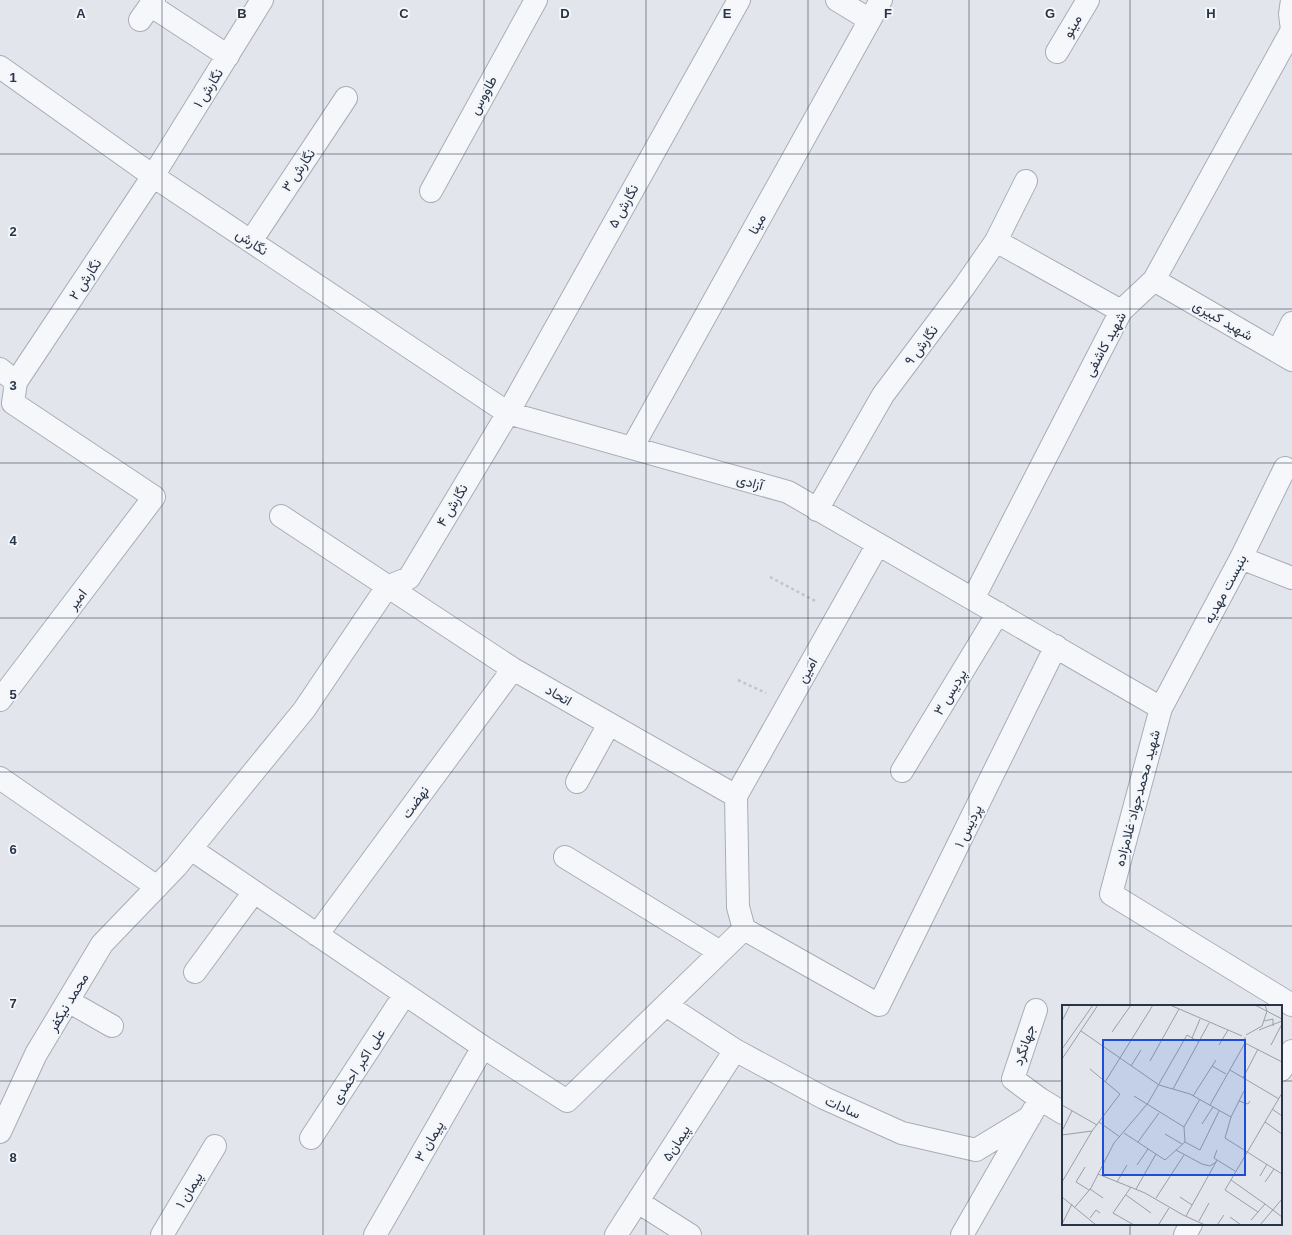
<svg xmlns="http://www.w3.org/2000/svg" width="1292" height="1235" viewBox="0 0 1292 1235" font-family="Arial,Vazirmatn,sans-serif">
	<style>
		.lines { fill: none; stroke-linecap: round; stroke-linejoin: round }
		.minor-casing { stroke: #a7adb7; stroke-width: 24 }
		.path { stroke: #c1c4cb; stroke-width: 2.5; stroke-dasharray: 3 3; stroke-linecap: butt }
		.minor { stroke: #f6f7fa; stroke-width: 22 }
		.grid { fill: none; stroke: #293446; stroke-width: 1; stroke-opacity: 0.55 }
		.labels { text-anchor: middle; stroke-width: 4; stroke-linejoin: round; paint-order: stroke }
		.street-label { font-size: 14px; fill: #293446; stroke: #f2f5f9 }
		.inset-road { fill: none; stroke: #989faa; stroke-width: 1 }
		.view { fill: #1d4ed8; fill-opacity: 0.15; stroke: #1d4ed8; stroke-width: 2 }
		.inset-edge { fill: none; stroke: #293446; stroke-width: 2 }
		.grid-label { font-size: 13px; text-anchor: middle; font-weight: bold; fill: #293446; stroke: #f2f5f9; stroke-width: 4; stroke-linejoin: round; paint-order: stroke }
	</style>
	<rect width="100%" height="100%" fill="#e2e6ec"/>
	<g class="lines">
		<g class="minor-casing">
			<path id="minor" d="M837,0L870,20
				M150,5L228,56
				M140,20L154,0
				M1057,52L1088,0
				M0,67L153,176L508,413L788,492L1161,708
				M431,191L536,0
				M251,241L346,98
				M996,241L1121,311
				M1154,280L1292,360
				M1278,351L1292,323
				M0,369L16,382
				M632,448L881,0
				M1285,468L1241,558L1161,708L1111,894L1292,1005
				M817,510L883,395L964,287L996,241L1026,181
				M281,516L513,669L736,796
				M1241,558L1292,578
				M387,587L409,578L508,413L739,0
				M973,599L1121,311L1154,280L1292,30L1290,14L1292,0
				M0,700L154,497L13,403L16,382L153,176L262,0
				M902,771L998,613
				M0,778L157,887
				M577,782L609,724
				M736,796L738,907L744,929L879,1005L1056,646
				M736,796L878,544
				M191,849L483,1047L567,1101L744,929
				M565,857L720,952
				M317,935L513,669
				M195,972L254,892
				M68,1001L112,1026
				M666,1005L735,1050L824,1098L902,1133L976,1150L1030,1117
				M1036,1010L1013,1079L1040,1099
				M1281,1070L1292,1051
				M0,1132L36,1054L102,944L176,867L304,710L387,587
				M311,1138L405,994
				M638,1202L690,1235
				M162,1235L215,1146
				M375,1235L483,1047
				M616,1235L735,1050
				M962,1235L1040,1099L1063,1113
				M1185,1235L1191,1224"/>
		</g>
		<path class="path" d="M770,577L817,602
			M738,680L766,693"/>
		<use href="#minor" class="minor"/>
	</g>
	<path class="grid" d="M162,0V1235M323,0V1235M484,0V1235M646,0V1235M808,0V1235M969,0V1235M1130,0V1006M0,154H1292M0,309H1292M0,463H1292M0,618H1292M0,772H1292M0,926H1292M0,1081H1063M1281,1081H1292M1130,1224V1235"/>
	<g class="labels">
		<g class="street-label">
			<text transform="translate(1072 26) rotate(-60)" y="5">مینو</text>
			<text transform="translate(208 88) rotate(-58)" y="5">نگارش ۱</text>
			<text transform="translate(483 95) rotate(-61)" y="5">طاووس</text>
			<text transform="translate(298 170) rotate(-56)" y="5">نگارش ۳</text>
			<text transform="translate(623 206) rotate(-61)" y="5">نگارش ۵</text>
			<text transform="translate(757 224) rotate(-61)" y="5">مینا</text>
			<text transform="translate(252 242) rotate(34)" y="5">نگارش</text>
			<text transform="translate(85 279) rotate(-56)" y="5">نگارش ۲</text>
			<text transform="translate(1223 320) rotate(30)" y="5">شهید کبیری</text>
			<text transform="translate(1105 344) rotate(-61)" y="5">شهید کاشفی</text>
			<text transform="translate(921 345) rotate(-53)" y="5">نگارش ۹</text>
			<text transform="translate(750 482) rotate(16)" y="5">آزادی</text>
			<text transform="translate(452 505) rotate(-59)" y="5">نگارش ۴</text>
			<text transform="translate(1225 589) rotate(-62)" y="5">بنبست مهدیه</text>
			<text transform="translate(77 599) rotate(-53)" y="5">امیر</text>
			<text transform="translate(807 670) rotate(-60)" y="5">امین</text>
			<text transform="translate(950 692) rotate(-59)" y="5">پردیس ۳</text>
			<text transform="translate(559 695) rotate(30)" y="5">اتحاد</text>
			<text transform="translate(1137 798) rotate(-75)" y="5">شهید محمدجواد غلامزاده</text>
			<text transform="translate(415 802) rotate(-54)" y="5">نهضت</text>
			<text transform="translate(968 826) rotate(-64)" y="5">پردیس ۱</text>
			<text transform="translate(68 1002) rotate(-59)" y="5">محمد نیکفر</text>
			<text transform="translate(1024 1045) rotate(-71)" y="5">جهانگرد</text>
			<text transform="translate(358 1066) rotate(-57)" y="5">علی اکبر احمدی</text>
			<text transform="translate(843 1107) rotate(24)" y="5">سادات</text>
			<text transform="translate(429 1141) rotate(-60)" y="5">پیمان ۳</text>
			<text transform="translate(676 1143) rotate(-58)" y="5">پیمان۵</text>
			<text transform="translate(189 1190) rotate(-59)" y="5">پیمان ۱</text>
		</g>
	</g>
	<g transform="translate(1062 1005)">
		<rect width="220" height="220" fill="#e2e6ec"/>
		<path class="inset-road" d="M108,0L180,31M193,0L220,14M0,16L8,0M202,16L211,14V21M197,25L220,16M19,26L97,80L128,89L169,112M50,27L69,0M184,30L200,21L205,6L203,0M130,33L138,14M183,38L220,57M157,40L166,25M209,40L220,19M0,44L31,0M0,54L36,0M88,56L117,4M69,61L79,45M150,61L164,69M168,65L217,94M181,73L196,44M43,77L91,0M111,84L147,18M182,86L169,112L163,133L220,169M72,91L122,122M131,91L154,55M177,96L186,99L188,96M0,100L35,120M148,100L183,38V32M210,104L220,111M37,117L58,132M203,117L220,129M140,119L151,102M122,122L123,137L138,145L157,106M122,122L138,94M1,124L10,106M62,128L103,155L123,137M103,129L120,139M0,130L30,126L58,89L28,64M76,137L97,108M114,145L140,159L148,161L154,157M155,145L152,153L155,155M154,157L155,155L173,166M75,160L86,144M23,162L14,177L27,185M36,169L83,188L121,210L143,220M198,171L205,159M169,175L203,199M0,177L30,126M55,177L65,160M203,177L212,164M69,182L51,208L72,220M28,184L41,193M74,184L94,149M64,190L89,208M0,192L34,220M118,192L130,200M94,193L122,150M13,202L29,183L52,138L86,98L125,30L137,37M196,207L163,185L220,88M124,211L154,157M168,212L179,220M28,213L34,205L38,208M189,215L203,199L220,212M137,216L147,198M0,219L10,199M97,219L107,203M155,220L162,210M198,220L220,194"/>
		<path class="view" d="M41,35H183V170H41Z"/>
		<rect width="220" height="220" class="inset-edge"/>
	</g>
	<g class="grid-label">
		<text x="81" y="18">A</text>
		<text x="242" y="18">B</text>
		<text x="404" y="18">C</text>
		<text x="565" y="18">D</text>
		<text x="727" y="18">E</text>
		<text x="888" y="18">F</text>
		<text x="1050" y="18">G</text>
		<text x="1211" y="18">H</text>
		<text x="13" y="82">1</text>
		<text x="13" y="236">2</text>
		<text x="13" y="390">3</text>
		<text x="13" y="545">4</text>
		<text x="13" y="699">5</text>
		<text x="13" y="854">6</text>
		<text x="13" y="1008">7</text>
		<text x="13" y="1162">8</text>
	</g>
</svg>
